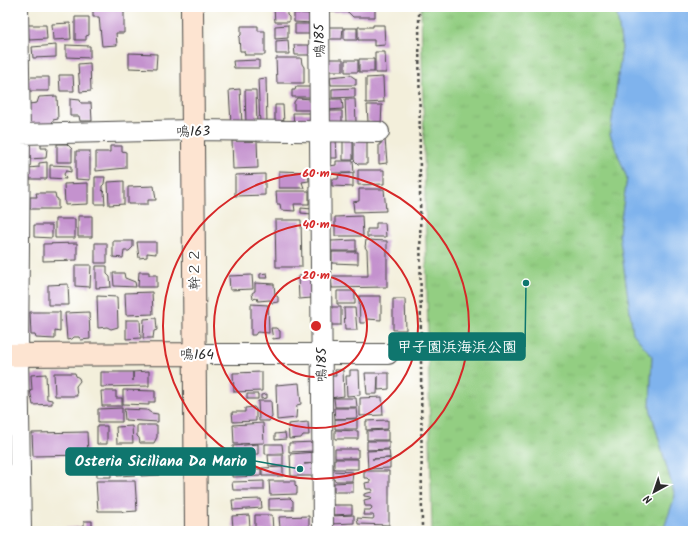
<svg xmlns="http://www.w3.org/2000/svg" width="700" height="538" viewBox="0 0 700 538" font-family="Kalam,'Klee One',sans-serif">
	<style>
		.park { fill: url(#park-tufts); stroke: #5f7c56 }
		.water { fill: #7fb3ed; stroke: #556f8c }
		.building { fill: #c492ce }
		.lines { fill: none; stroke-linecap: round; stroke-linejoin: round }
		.street-casing { stroke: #494845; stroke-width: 22 }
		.secondary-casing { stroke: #494845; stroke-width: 24 }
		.path { stroke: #494845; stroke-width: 2.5; stroke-dasharray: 3 3; stroke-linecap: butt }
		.street { stroke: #fff; stroke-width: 20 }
		.secondary { stroke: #fde4d1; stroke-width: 22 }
		.ring { fill: none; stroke: #d62828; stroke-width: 2 }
		.labels { text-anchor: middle; stroke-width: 4; stroke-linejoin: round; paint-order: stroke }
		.street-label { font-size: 14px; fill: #2b2b2b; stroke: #fff }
		.centre { fill: #d62828; stroke: #fff; stroke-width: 2 }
		.ring-label { font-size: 12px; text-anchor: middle; font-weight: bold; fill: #d62828; stroke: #fff; stroke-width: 4; stroke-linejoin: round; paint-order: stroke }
		.leader { fill: none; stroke: #0f766e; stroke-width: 1.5 }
		.callout-dot { fill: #0f766e; stroke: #fff; stroke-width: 1.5 }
		.callout { fill: #0f766e; stroke: #0f766e; stroke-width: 1.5 }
		.callout-label { font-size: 15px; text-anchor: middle; font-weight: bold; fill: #fff }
	</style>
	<defs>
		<pattern id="park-tufts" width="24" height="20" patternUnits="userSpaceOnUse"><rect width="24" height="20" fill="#93ce82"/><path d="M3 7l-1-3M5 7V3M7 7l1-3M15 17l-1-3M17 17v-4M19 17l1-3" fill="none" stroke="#7fb170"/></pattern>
	</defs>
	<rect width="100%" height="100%" fill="#fff"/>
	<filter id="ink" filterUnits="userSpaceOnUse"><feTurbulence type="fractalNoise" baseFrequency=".025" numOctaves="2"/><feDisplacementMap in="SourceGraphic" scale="8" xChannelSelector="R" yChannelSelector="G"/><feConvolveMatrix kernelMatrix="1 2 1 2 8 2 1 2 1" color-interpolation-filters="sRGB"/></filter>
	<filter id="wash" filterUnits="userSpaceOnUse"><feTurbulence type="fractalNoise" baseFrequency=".012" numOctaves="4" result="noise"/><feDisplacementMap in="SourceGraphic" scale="16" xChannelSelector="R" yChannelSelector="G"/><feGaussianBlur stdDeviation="0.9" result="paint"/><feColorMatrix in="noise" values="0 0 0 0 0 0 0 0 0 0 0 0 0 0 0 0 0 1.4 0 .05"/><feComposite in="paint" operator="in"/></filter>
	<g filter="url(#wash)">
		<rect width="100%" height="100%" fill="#f3efdb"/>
		<path class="park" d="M421,7H616L622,48L610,134L627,178L619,233L633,333L652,356L650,408L675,496L663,531H432Z"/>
		<path class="water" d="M616,7H693V531H663L675,496L650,408L652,356L633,333L619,233L627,178L610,134L622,48Z"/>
		<g id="blocks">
			<path class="building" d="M78,7H85V10H80Z
				M93,7H124V33H116L117,45L102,46L99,17H93Z
				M332,7H375V17H353L348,12H332Z
				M274,8H287V15L289,17V22H275Z
				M294,13L313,14V23L294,22Z
				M75,17H89V35L86,36V40H75Z
				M7,22H8L10,34L7,35Z
				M70,23L71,39L53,40L52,24Z
				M295,24H313V34H295Z
				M28,25H46L47,39L29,40Z
				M288,25V38L275,39V26Z
				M373,25H384L385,45L374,46V40H358V27H373Z
				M241,26H258V31H265V55H245L244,51H240L239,37L241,35Z
				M328,27H343L342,39H328Z
				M344,28H357V40H344Z
				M288,40L289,54H276V41Z
				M56,45V57L33,58L32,47Z
				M66,45L90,46V58L66,57Z
				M294,45H313L311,55H295Z
				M9,46L12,68L7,69V47Z
				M375,52H385L386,73H375Z
				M129,53L157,54L156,69L129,68Z
				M276,58H301L302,64L304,67V83H277Z
				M328,59H343V71H329Z
				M359,59H374V72H359Z
				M259,60V68H234L233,61Z
				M345,60H358V72H345Z
				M90,63L91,91L80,92L78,64Z
				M11,73V83H8L9,88H7V74Z
				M59,75H73L74,91H60Z
				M350,75L356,79V85H331L330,77Z
				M31,77H49V91H27V82Z
				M383,77L384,102L366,103V78Z
				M266,78L267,124H260L258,79Z
				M296,87H313V97H292V90H295Z
				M355,88V97L332,98V89Z
				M240,89L242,124H231L229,90Z
				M245,90H256L257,124H246Z
				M57,96L58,119L53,120L52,126H29V104L37,103L39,97Z
				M297,98L312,99L313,110H294V102Z
				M70,99L80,100L81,103H91L92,121H80L79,116H70Z
				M327,99H342L343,109L328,110Z
				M345,99H355L356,122H346Z
				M275,105H283L284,123H275Z
				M367,105H382L381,124H372L370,121L368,122Z
				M327,111H342V122H327Z
				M293,113H313L314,124H294Z
				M354,137L367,138V164H358L354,160Z
				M329,138L336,139L337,158H327Z
				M343,138H353V160H343Z
				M381,139H385L387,163L379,164V144H381Z
				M232,141H257L258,168L233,169Z
				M27,143H41V148H47L46,158L28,159Z
				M57,144H67L72,149V162H57Z
				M110,146H122V151L126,152V168L96,171V152H110Z
				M76,151H90V180L76,179Z
				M336,161H353L354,173H330V166L336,165Z
				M47,162V179H30L28,168L39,167V163Z
				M50,165L71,166V172L66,171L64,174L66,179L50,178Z
				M358,170H384V184L358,185Z
				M279,171L308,172L309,181L302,182L304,188H279Z
				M353,173V187L332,186V179H338L339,174Z
				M10,174L12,195L7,197V175Z
				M265,174V195L235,196V175Z
				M95,177H105L104,184L102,186V190L104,192L105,204H95Z
				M124,181V204L109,205L108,182Z
				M88,183V204L65,205L64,184Z
				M154,186L156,200H148V204H128V187Z
				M359,189H384L386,211L354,212L353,202L359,201Z
				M276,191H309V204H294L295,211L281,210L280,204H277Z
				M36,193H55L56,198L58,199V209H30V197H37Z
				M301,208L312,209V214L301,213Z
				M78,216H92V237H78Z
				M362,216L363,236H335V217Z
				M55,219H75V238H55Z
				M275,220H301L302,267H276Z
				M376,223H385L386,237H367V229H376Z
				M34,225H52V238L34,237Z
				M356,240V251H331V241Z
				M366,240L387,241V287L332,288L331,276H368L367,250L365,247Z
				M113,241H133V247L129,251H124L123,258L113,257Z
				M137,242H156V254L147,253V257L139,258Z
				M77,243V260L43,261V244Z
				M95,243H107V263H95Z
				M332,252H358V264L332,263Z
				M11,260L12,283H7V261Z
				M75,265H91L90,287L75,286Z
				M96,266H107V274L110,277L111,287L96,288Z
				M139,272H149V275H157V287H138Z
				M113,273H124L125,278L135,282L136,287L114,286Z
				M267,273L268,278H260V274Z
				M252,275L253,289L230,290L229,276Z
				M311,275L312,298L299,299L298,276Z
				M255,283L274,284L275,295L278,297V302L272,303L270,300L258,301L257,298L253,299L252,293L255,291Z
				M68,284L69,305H48V285Z
				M337,291H355V304H337Z
				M152,292L153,314L126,315L125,293Z
				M97,296L117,297L118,327L111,329L107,327L98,328Z
				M359,296H381V320L367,319L365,323H360Z
				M393,299H405L406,330H393Z
				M251,304L268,305L269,333L257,332L255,335H251Z
				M330,307H341V325H330Z
				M344,308H355L357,330H345Z
				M30,312H60V332L55,331V339L36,338L35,335H31Z
				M89,312L90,339L81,340L79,337H74L72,339L67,340L65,313Z
				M156,318L157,330L154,331L153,338H143L144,319Z
				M7,320H13V338H7Z
				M126,320H140L141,338L126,339Z
				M271,328H276L280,331V338L273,339Z
				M335,370H343L344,396L330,398L329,376H336Z
				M350,370H359L360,395L347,396L346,376H350Z
				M149,371V386L101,387V372H133V381V372Z
				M262,372V391L234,392L233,373Z
				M54,373H75L76,376L79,378L80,381L76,386L77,396H55Z
				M365,373H389V389L378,390V376L377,394H367Z
				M46,374L47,399L52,400V404L33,405L30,390H32L31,375Z
				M299,383L301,404L297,405L296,418L277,420L276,385Z
				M123,390L155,391V402H149V405L123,404Z
				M101,391H116V398H122V406H102Z
				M247,394H258V399H247Z
				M267,394V398L261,399V395Z
				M382,397L383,415L360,416V398Z
				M334,398H356L357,407H335Z
				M258,401H271L272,417L269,421H259Z
				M254,407L256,409V421L233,422L232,412H245V408Z
				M122,408V422H98V409Z
				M334,408H356L357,418L335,419Z
				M124,409L147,410L151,413L158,414V422L125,420Z
				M335,419H357V429H335Z
				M388,420V429L366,430V421Z
				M308,422L309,435H303L301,438L289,439L288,424Z
				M263,423L264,443L234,444L233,425Z
				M137,425H157V437L154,443H140L139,438L137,436Z
				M97,426H107V444H97Z
				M132,426L133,443H117L116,427Z
				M335,430L358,431V439H335Z
				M388,430V440H367V431Z
				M87,432L88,455L33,456L32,433Z
				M285,433L286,439L275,440V434Z
				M367,441H389V449L367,450Z
				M316,442V451L289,452V443Z
				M258,444V454L233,455V446Z
				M265,444H282L283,453L265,454Z
				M335,449H358V458H335Z
				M389,450L390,458L372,459L390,458V468L368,469L367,451Z
				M96,452H107V459L111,460V477H97Z
				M316,452V463L304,464L316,463L317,476H291L290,454Z
				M268,455H283V466H269Z
				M116,458H132L131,468L136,470V475L117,476Z
				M140,458H158L159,475L141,476Z
				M334,459H358V469H334Z
				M283,467V476H262V468Z
				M261,469V476L232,477V470Z
				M330,471L353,472L352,481H336L331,477Z
				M364,471H389V525L358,524L357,518L373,519L374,517L373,515H363L364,510H370L372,508L371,506H365L364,500L372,498L371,497L364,496V494L372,492L373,491L372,489H366L365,483L370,482V480L368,478H364Z
				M96,481H135L137,511L123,512L122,511H98Z
				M264,481V490H233L232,482Z
				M269,481H295V485L297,487V494L270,495Z
				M353,482V492H334V483Z
				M290,498L293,501V510H269V499Z
				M261,499L262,508L233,510L232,500Z
				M333,505H352V514L333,515Z
				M7,508H12L13,530L7,531Z
				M249,515L250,527L233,528L232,516Z
				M255,515H272L273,531H255Z
				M354,515V523L330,524V516Z
				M309,516V527L280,528L279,517Z
				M84,521H92V531H46V529L84,527Z
				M30,529H42V531H30Z"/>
		</g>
	</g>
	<g filter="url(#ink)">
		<use href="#blocks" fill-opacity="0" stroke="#494845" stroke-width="1"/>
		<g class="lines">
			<g class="street-casing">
				<path id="street" d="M18,7L20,134L18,355L21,531
					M319,7L323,531
					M7,137L20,134L193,130L379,132
					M195,354H388"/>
			</g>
			<g class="secondary-casing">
				<path id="secondary" d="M192,7L196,531
					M7,355L195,354"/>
			</g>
			<path class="path" d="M419,7L422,531"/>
			<use href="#street" class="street"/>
			<use href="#secondary" class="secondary"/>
		</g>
	</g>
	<g class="ring">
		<circle cx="316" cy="326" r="51"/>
		<circle cx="316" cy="326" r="102"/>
		<circle cx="316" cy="326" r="153"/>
	</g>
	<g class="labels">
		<g class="street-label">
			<text transform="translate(319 41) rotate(-91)" y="5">鳴185</text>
			<text transform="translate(193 131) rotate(-1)" y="5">鳴163</text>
			<text transform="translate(194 269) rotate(-91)" y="5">幹２２</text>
			<text x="197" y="359">鳴164</text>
			<text transform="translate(321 365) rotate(-90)" y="5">鳴185</text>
		</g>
	</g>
	<circle cx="316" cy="326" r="6" class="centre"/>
	<g class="ring-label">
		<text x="316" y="177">60 m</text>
		<text x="316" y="228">40 m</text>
		<text x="316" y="279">20 m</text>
	</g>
	<path class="leader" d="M526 283L525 347M300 469L255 461"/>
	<g class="callout-dot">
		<circle cx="526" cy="283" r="4"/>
		<circle cx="300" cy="469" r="4"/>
	</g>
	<g class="callout">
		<rect x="389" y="333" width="136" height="27" rx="4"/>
		<rect x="66" y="448" width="189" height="27" rx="4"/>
	</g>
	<g class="callout-label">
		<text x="457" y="352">甲子園浜海浜公園</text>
		<text x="161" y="466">Osteria Siciliana Da Mario</text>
	</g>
	<rect width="700" height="538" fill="none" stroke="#fff" stroke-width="24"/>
	<g transform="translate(654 492) rotate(220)" stroke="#ffffff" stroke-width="3" paint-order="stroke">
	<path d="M0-3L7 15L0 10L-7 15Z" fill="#2b2b2b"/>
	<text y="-6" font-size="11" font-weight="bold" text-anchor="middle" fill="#2b2b2b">N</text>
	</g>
</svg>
